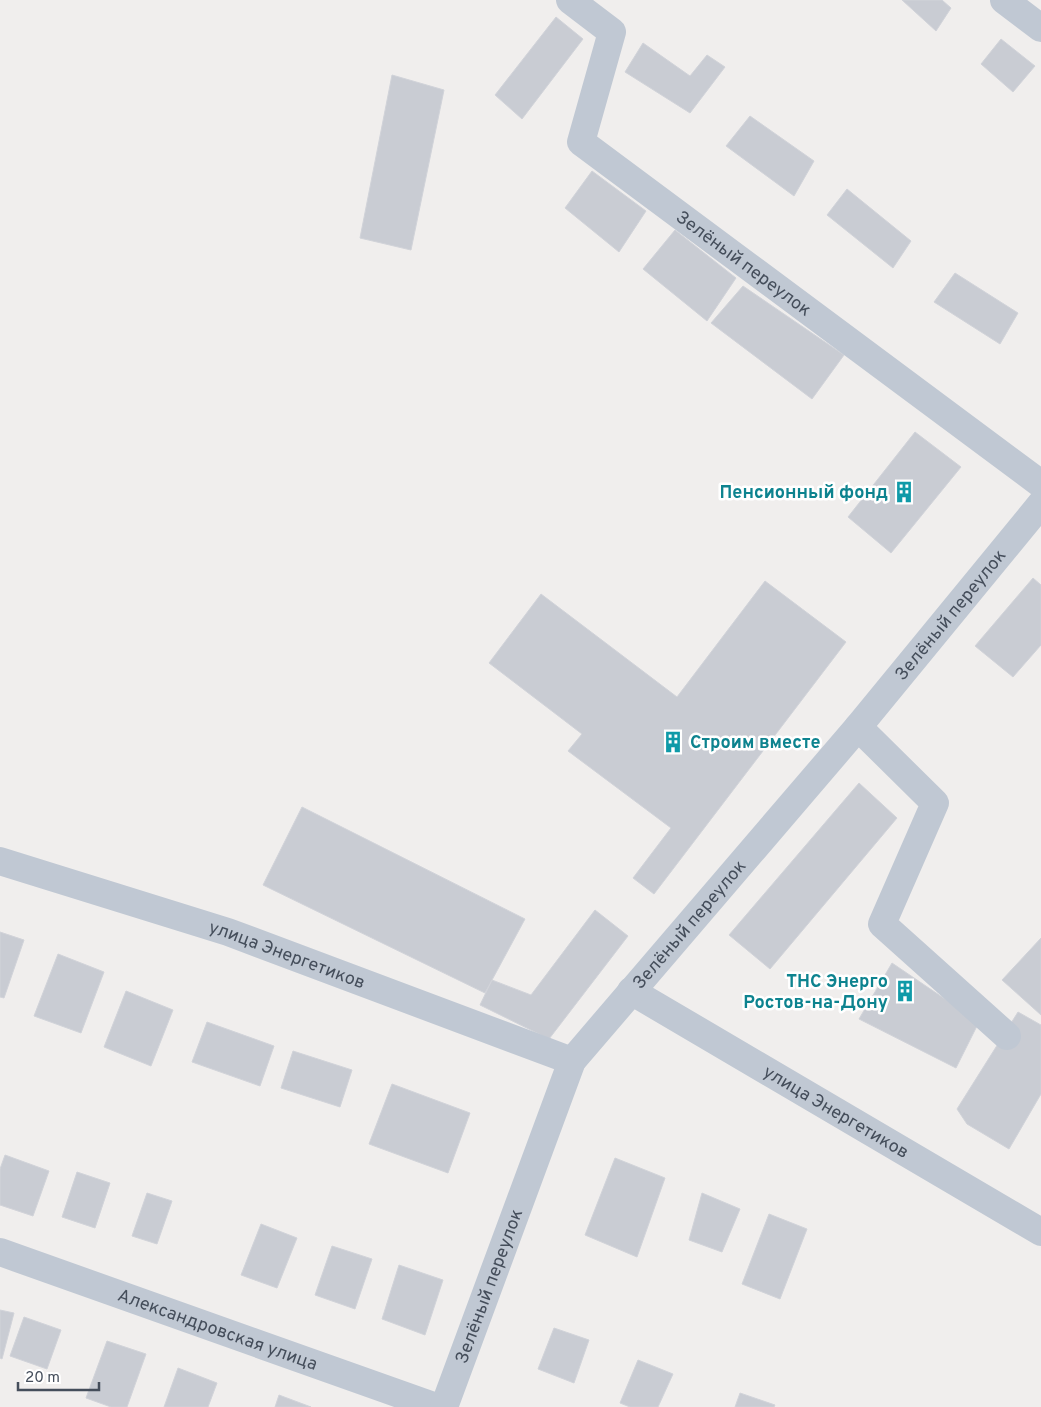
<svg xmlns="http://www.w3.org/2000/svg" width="1041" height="1407" viewBox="0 0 1041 1407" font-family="Overpass,sans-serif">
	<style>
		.building { fill: #c9ccd3; stroke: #d1d3d9 }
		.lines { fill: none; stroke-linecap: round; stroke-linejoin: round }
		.minor { stroke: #c0c8d3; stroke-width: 28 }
		.labels { text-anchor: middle; stroke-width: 5; stroke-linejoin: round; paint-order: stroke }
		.street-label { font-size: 18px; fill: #454e5b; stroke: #fff }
		.culture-label { font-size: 18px; font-weight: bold; fill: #0d838f; stroke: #fff; text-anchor: end }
	</style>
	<rect width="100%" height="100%" fill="#f0eeed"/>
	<path class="building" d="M902,0H942L951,8L936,31Z
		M556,17L583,39L522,119L495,95Z
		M1001,39L1035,66L1013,92L981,64Z
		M643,43L690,76L707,55L725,67L690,113L625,72Z
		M392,75L444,90L411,250L360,238Z
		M750,116L814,161L794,196L726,146Z
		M592,171L646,211L619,252L565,208Z
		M847,189L911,241L893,268L827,215Z
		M675,230L736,278L707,321L643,269Z
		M955,273L1018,313L1000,344L934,302Z
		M743,286L844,355L812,399L711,323Z
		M915,432L961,467L891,553L848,517Z
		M1033,578L1041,585V645L1013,677L975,646Z
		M765,581L846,642L654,894L633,878L671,828L568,751L582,734L489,663L541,594L677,697Z
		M859,783L897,818L770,969L729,935Z
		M302,807L525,919L485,993L263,885Z
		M595,910L628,936L549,1039L480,1005L492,980L531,995Z
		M0,932L24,940L4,998L0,997Z
		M1041,938V1015L1002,980Z
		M58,954L104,972L81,1033L34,1016Z
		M892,963L979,1022L956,1068L859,1019Z
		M126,991L173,1010L151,1066L104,1047Z
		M1018,1012L1041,1025V1094L1009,1149L967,1124L957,1109Z
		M207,1022L274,1046L260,1086L192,1062Z
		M293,1051L352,1070L340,1107L281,1088Z
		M392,1084L470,1113L448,1173L369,1144Z
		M5,1155L49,1171L33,1216L0,1205V1169Z
		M615,1158L665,1178L637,1257L585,1235Z
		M77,1172L110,1183L95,1228L62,1217Z
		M147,1193L172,1201L157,1244L132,1236Z
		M702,1193L740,1209L722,1252L689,1240Z
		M769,1214L807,1229L780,1299L742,1284Z
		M261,1224L297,1238L277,1288L241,1275Z
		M332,1246L372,1259L355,1309L315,1295Z
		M399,1265L443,1280L425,1335L382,1319Z
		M0,1310L14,1313L2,1359L0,1358Z
		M24,1317L61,1330L47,1369L10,1356Z
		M554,1328L589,1340L574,1383L538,1369Z
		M107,1341L146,1354L127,1407H111L86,1398Z
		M638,1360L673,1374L658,1407H630L620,1403Z
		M178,1368L217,1383L208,1407H164Z
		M740,1393L775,1405L774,1407H735Z
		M279,1395L311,1407H275Z"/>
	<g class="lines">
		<g class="minor">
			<path id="s1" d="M570,0L612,32L581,142L1041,484"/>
			<path d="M1004,0L1041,28"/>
			<path d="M858,727L935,803L882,924L1007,1036"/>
			<path id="s2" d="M0,861L228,932L572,1061"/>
			<path id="s3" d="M631,991L1041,1232"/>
			<path id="s4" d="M0,1252L436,1407"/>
			<path id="s5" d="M444,1407L572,1061L858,727L1041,504"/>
		</g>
	</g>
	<defs>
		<g id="building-bare" transform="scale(1.725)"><path d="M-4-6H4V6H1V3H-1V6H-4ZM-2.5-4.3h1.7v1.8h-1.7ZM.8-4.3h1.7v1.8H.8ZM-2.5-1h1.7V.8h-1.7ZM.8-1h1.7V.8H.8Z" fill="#0f9aa8" stroke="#fff" stroke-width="2.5" paint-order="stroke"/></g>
	</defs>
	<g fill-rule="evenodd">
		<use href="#building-bare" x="904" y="492"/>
		<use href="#building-bare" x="673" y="742"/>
		<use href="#building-bare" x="905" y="991"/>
	</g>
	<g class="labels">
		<g class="street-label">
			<text dy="6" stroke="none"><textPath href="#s1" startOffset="370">Зелёный переулок</textPath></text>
			<text dy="6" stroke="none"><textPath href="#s5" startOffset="954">Зелёный переулок</textPath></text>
			<text dy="6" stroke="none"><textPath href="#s5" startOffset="549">Зелёный переулок</textPath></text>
			<text dy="6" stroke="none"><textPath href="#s2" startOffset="302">улица Энергетиков</textPath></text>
			<text dy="6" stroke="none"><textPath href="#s3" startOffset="238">улица Энергетиков</textPath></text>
			<text dy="6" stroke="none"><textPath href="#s5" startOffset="129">Зелёный переулок</textPath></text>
			<text dy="6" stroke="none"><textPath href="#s4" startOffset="231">Александровская улица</textPath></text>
		</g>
		<g class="culture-label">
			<text x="888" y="498">Пенсионный фонд</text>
			<text x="690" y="748" text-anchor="start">Строим вместе</text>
			<text x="888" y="987">ТНС Энерго<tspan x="888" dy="21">Ростов-на-Дону</tspan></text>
		</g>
	</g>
	<path d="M18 1382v8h81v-8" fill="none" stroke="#454e5b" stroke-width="2.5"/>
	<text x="25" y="1382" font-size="15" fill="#454e5b" stroke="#ffffff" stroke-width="4" paint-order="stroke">20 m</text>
</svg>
